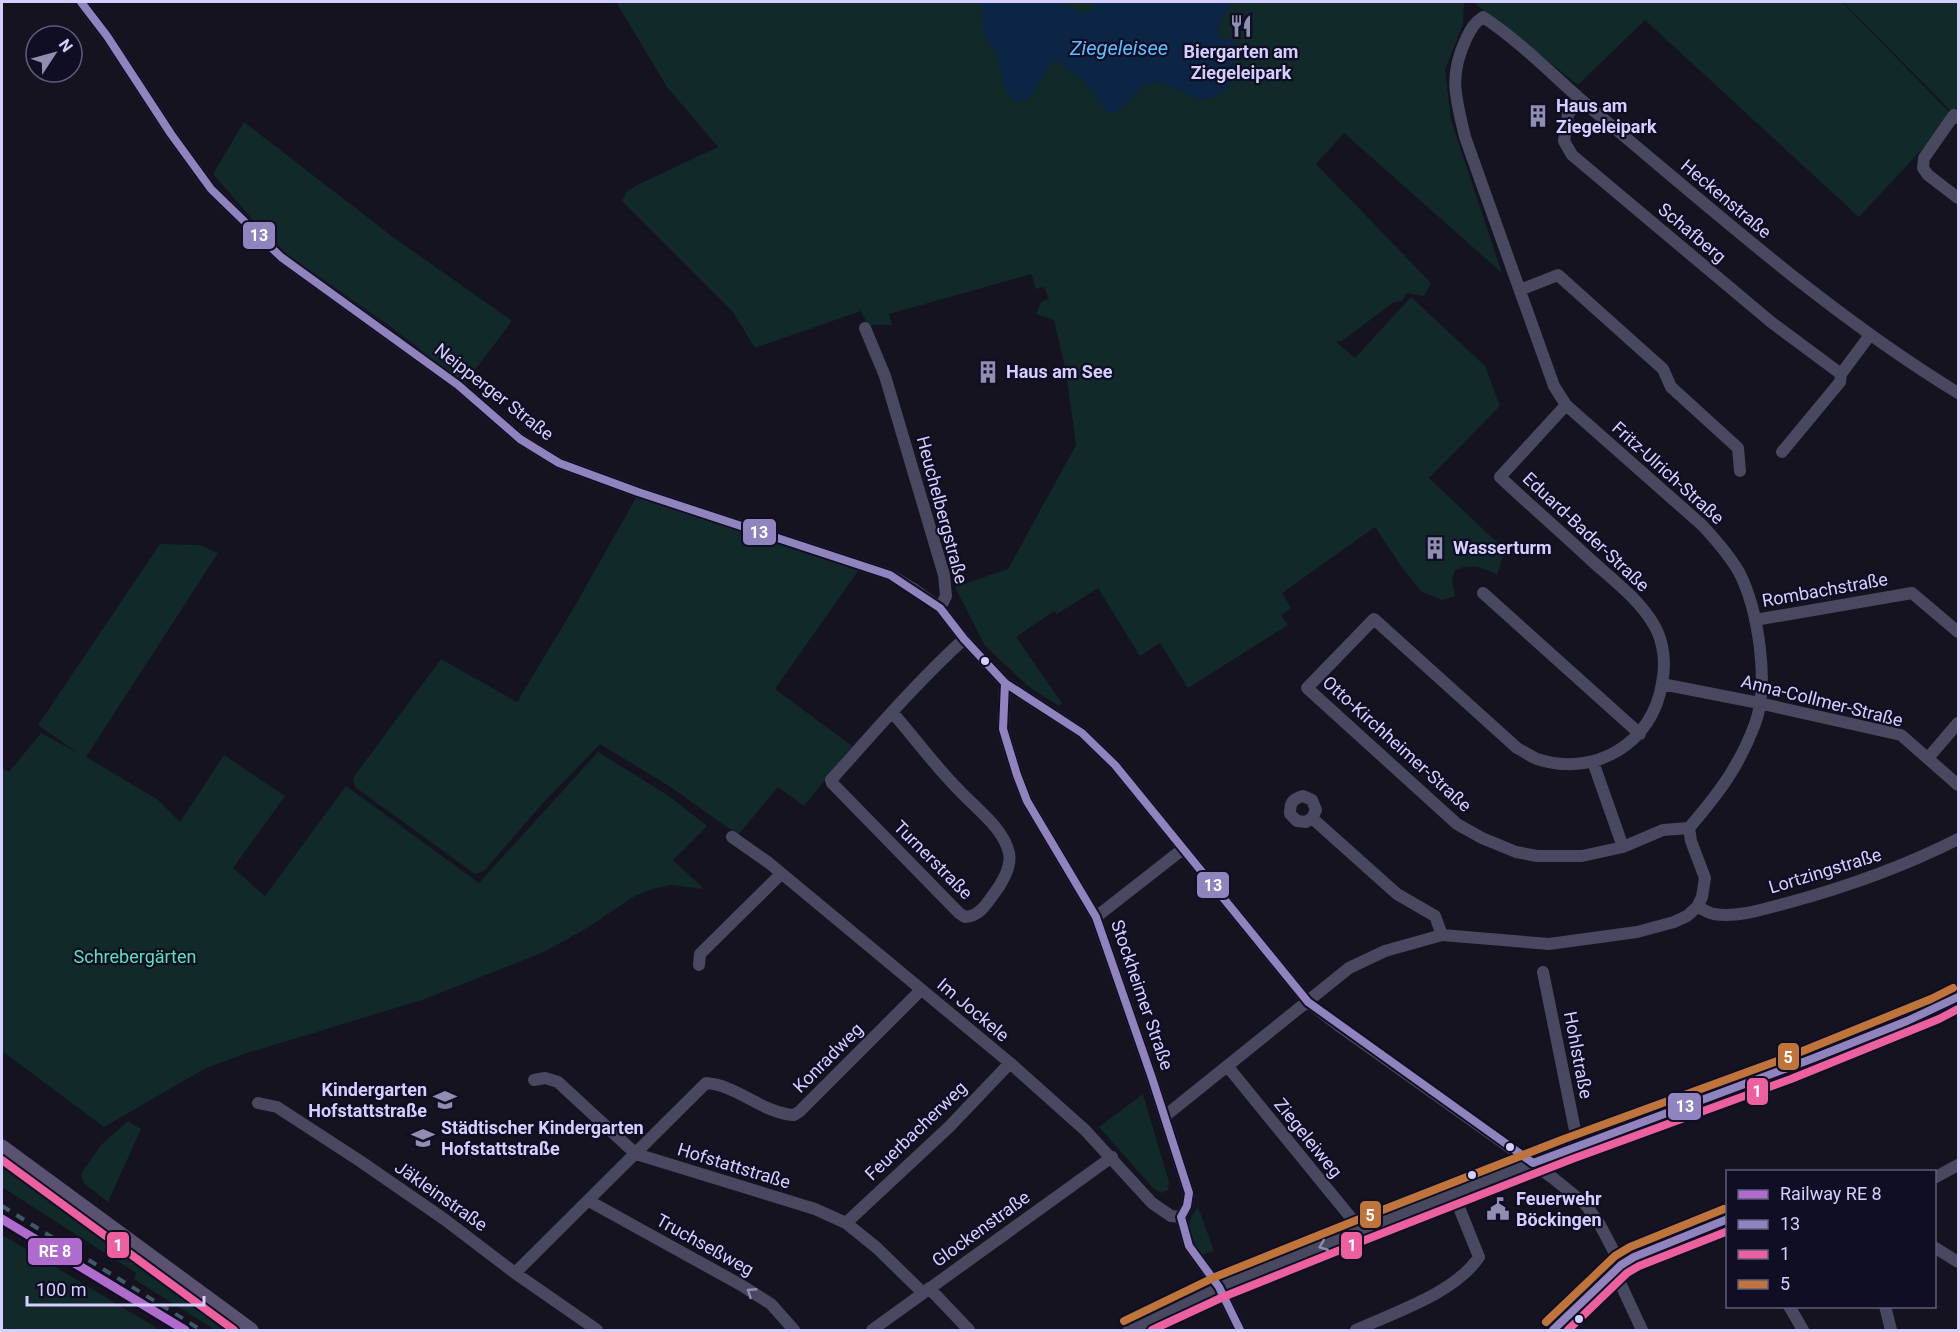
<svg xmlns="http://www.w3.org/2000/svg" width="1960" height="1332" viewBox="0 0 1960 1332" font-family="Roboto,sans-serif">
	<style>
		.green { fill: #112929 }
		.water { fill: #0d2545 }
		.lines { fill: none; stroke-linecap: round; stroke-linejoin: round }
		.minor { stroke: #484860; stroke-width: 12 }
		.major { stroke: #5b5271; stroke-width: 15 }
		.rail { stroke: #405968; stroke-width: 4; stroke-dasharray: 9 8; stroke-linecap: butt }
		.bus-1-casing { stroke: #100e24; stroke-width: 12 }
		.bus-2-casing { stroke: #100e24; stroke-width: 12 }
		.bus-3-casing { stroke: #100e24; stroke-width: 12 }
		.bus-1 { stroke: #9184be; stroke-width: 8 }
		.bus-2 { stroke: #ec609f; stroke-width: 8 }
		.bus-3 { stroke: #be743a; stroke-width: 8 }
		.rail-1-casing { stroke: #100e24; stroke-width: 14 }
		.rail-1 { stroke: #b06ccc; stroke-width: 9 }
		.oneway { stroke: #8e8cb0 }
		.bus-dot { fill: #d3d0ff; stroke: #100e24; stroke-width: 2 }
		.labels { text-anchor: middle; stroke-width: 4.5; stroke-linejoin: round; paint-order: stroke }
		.poi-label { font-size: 18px; font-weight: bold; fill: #d3d0ff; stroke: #100e24; text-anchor: start }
		.street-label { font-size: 18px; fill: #d3d0ff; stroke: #100e24 }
		.park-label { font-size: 18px; fill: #5ce0b7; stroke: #100e24 }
		.water-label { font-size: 20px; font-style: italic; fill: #5ebdff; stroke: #100e24 }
		.line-badge { stroke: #100e24; stroke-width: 2 }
		.badge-label { font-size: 16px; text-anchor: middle; font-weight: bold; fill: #fff }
	</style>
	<rect width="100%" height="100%" fill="#14131f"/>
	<path class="green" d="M616,2H1464L1463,24L1445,70L1451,120L1502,273L1344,133L1316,164L1431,283L1424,296L1407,293L1402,301L1394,302L1342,341L1336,342L1355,358L1411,297L1485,366L1500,406L1429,478L1505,550L1497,575C1484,567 1469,563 1455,570L1452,579L1455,596L1442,600L1422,592L1403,569L1375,527L1282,593L1291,608L1281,615L1288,625L1188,688L1160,643L1140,656L1098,588L1057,614L1054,611L1016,637L1062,703L1059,706L1029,687L985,646L955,587L1008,569L1076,445L1066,372L1054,320L1036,314L1041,302L1049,299L1044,287L1036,289L1031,274L889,314L892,325H873L869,328L861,311L755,348L733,312L622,201L626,192L637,185L718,147L667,87Z
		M1473,2H1842L1953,116L1859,217L1645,20L1578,85Z
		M1843,2H1958V106L1953,113Z
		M244,122L393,237L512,321L465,383L384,322L287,254L254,221L213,174Z
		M637,496L858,571L775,689L852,746L804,806L778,787L738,835L669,786L600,744L543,803L484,871L475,874L355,787L353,778L441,659L517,702L576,604Z
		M160,544L199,545L218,553L86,757L157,799L180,822L224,755L285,796L233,868L265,896L346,786L479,883L598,752L669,796L707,826L673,860L704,889L671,885L652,889L633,897L587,928L544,952L422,1000L247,1053L206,1068L104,1127L2,1051V768L9,772L41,733L78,753L38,725Z
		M1143,1094L1169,1182L1168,1190L1162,1193L1154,1189L1099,1127Z
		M128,1121L141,1129L108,1202L84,1183L81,1174L101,1145Z
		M2,1157L236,1330H215L134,1279L136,1273L2,1187Z
		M1198,1207L1214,1251L1201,1255C1188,1240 1184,1223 1198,1207Z
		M2,1235L6,1237L160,1330H2Z"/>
	<path class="water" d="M981,2H1062L1082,14L1089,13L1094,9L1098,2H1233L1218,26L1219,38L1229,39L1234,42L1233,73L1230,85C1199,119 1182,81 1153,83C1132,85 1129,114 1108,113L1084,81L1056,60C1052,64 1047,68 1044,74C1038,82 1036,95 1025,100C1004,109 1001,66 996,54C992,46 985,39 983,30C981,21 983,11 981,2Z"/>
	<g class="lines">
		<path class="minor" d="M81,2L107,36L171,134L211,189L281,257L458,385L520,439L559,463L638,492L890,575L915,590L940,608L964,639L1005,683L1082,733L1115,765L1308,1002L1338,1025L1553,1178L1586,1205L1600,1225L1621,1265
			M1580,100L1568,114L1564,141L1572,155L1771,322L1841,374
			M1958,118L1954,115L1924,158L1923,168L1928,175L1958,198
			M1520,290L1558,275L1663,369L1671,387L1738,448L1740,471
			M865,328L885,376L944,575L946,596L940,608
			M1566,405L1500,477C1530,505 1561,532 1591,560C1613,580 1639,599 1654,625C1664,642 1666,664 1662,683C1653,743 1595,778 1537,759C1530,756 1523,751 1517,748L1374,619L1307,688L1457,824L1482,838L1516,852L1537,856H1582L1623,847L1663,830L1689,828
			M1782,452L1840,382L1841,374L1870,335
			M1483,593L1640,734
			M1755,620L1912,593L1958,632
			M1005,683L1003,729L1017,775L1027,801L1096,917L1152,1078L1189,1193L1187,1206L1181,1217L1189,1246L1219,1287L1240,1330
			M1662,684L1759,703L1901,735L1958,785
			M892,712C914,737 934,765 958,789C975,808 1003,827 1009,853C1012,867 1001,885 993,895C986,905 979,916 965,917L959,913L832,783L831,780C874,732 916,683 964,639
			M1928,758L1958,723
			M1593,762L1623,847
			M1312,818L1306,822L1297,821L1290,814C1290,803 1292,799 1303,796L1312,800L1316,810L1312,818L1397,894L1435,916L1442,935
			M732,837L769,863L1010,1063L1085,1130L1152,1203L1171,1216L1181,1217
			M1697,907C1703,909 1708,913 1714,914C1738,918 1764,909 1787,903C1846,887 1903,867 1958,839
			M1096,917L1183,849
			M699,965L700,954L781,874
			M1543,972L1578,1145
			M1228,1067L1361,1230
			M534,1080L545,1078L558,1082L636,1154L815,1209L846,1223L877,1248L923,1293
			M258,1103L277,1107L360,1161L444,1219L515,1273L597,1330
			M1165,1116L1349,968L1385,951L1442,935L1549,944L1637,932L1674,922L1687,916L1697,907L1702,897L1705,878L1691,841L1689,828C1718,794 1739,767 1755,724C1770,684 1758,609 1739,572C1729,555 1716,540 1702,525L1566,405L1554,386L1465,137C1456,97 1448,78 1466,39C1471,29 1474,23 1483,17C1524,44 1557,80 1594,111C1712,209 1827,313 1958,393
			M1934,1178L1958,1165
			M589,1201L741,1285L771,1304L794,1330
			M846,1223L949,1127L1010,1063
			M1934,1247L1958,1262
			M1615,1272L1642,1330
			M515,1273L706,1083C737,1085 762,1113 794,1115L800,1111L921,990
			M929,1288L969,1330
			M1789,1306L1803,1330
			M1885,1306L1891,1330
			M872,1330L1112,1157
			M1129,1330L1219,1287L1361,1230L1568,1149L1787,1069L1935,1009L1958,997
			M1356,1330C1395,1312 1455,1293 1479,1257L1454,1195
			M1553,1330L1621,1265L1634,1257L1728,1219"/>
		<path class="major" d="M2,1147L251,1330"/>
		<path class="rail" d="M2,1206L201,1330"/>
		<g class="bus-1-casing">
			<path id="bus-1" d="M81,2L107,36L171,134L211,189L281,257L458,385L520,439L559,463L638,492L890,575L940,608L964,639L1005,683L1082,733L1115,765L1308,1002L1533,1163L1814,1058L1907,1021L1958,997
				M1005,683L1003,729L1017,775L1027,801L1096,917L1152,1078L1189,1193L1187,1206L1181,1217L1189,1246L1219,1287L1240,1330
				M1553,1330L1621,1265L1634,1257L1728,1219"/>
		</g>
		<g class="bus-2-casing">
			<path id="bus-2" d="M2,1160L234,1330
				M1152,1330L1223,1297L1365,1240L1572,1159L1791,1079L1939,1019L1958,1009
				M1568,1330L1627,1273L1639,1266L1728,1231"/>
		</g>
		<g class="bus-3-casing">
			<path id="bus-3" d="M1124,1321L1215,1277L1357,1220L1564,1139L1783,1059L1931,999L1953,988
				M1546,1322L1615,1256L1630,1247L1724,1209"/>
		</g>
		<use href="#bus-1" class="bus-1"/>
		<use href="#bus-2" class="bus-2"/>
		<use href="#bus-3" class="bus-3"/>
		<g class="rail-1-casing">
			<path id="rail-1" d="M2,1219L185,1330"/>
		</g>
		<use href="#rail-1" class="rail-1"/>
	</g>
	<defs><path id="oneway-chevron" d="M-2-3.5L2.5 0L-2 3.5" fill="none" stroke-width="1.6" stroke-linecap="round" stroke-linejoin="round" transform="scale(1.5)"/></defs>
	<g class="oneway">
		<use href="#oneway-chevron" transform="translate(1323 1246) rotate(158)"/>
		<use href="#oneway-chevron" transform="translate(751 1292) rotate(-147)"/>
	</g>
	<defs>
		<g id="restaurant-bare" transform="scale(1.8)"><path d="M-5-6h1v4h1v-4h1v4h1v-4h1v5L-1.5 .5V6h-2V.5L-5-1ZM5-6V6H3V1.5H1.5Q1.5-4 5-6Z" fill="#908eb1" stroke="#100e24" stroke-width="2.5" paint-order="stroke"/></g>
		<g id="building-bare" transform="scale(1.8)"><path d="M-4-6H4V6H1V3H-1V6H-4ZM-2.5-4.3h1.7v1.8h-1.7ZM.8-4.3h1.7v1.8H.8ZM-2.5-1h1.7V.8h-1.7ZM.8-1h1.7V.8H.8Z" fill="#908eb1" stroke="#100e24" stroke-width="2.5" paint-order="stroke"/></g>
		<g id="school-bare" transform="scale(1.8)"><path d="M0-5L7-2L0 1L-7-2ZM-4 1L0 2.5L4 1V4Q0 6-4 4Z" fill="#908eb1" stroke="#100e24" stroke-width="2.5" paint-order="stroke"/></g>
		<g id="civic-bare" transform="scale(1.8)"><path d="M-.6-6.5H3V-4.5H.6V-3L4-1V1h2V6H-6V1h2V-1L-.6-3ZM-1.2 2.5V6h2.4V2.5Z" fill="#908eb1" stroke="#100e24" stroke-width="2.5" paint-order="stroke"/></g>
	</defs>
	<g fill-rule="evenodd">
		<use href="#restaurant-bare" x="1241" y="26"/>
		<use href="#building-bare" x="1538" y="116"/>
		<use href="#building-bare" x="988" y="372"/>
		<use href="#building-bare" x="1435" y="548"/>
		<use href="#school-bare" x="445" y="1100"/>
		<use href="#school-bare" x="423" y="1138"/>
		<use href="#civic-bare" x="1498" y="1209"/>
	</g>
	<g class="bus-dot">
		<circle cx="985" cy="661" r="5"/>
		<circle cx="1510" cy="1147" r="5"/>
		<circle cx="1472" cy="1175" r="5"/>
		<circle cx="1579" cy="1319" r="5"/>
	</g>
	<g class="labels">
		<g class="poi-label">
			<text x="1241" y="58" text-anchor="middle">Biergarten am<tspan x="1241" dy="21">Ziegeleipark</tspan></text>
			<text x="1556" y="112">Haus am<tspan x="1556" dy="21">Ziegeleipark</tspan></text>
			<text x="1006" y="378">Haus am See</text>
			<text x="1453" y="554">Wasserturm</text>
			<text x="427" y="1096" text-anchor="end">Kindergarten<tspan x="427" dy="21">Hofstattstraße</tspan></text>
			<text x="441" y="1134">Städtischer Kindergarten<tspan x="441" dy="21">Hofstattstraße</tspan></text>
			<text x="1516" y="1205">Feuerwehr<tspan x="1516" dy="21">Böckingen</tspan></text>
		</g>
		<g class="street-label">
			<text transform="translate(1726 199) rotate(40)" y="6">Heckenstraße</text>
			<text transform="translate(1692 233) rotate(40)" y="6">Schafberg</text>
			<text transform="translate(494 392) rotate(38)" y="6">Neipperger Straße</text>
			<text transform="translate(1668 473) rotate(42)" y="6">Fritz-Ulrich-Straße</text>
			<text transform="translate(942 510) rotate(75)" y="6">Heuchelbergstraße</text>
			<text transform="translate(1586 532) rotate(43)" y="6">Eduard-Bader-Straße</text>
			<text transform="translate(1825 590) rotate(-10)" y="6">Rombachstraße</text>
			<text transform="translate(1822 701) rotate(14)" y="6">Anna-Collmer-Straße</text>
			<text transform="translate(1397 744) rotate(42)" y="6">Otto-Kirchheimer-Straße</text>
			<text transform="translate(933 860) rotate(45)" y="6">Turnerstraße</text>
			<text transform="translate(1825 871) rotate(-17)" y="6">Lortzingstraße</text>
			<text transform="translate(1142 995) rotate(71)" y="6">Stockheimer Straße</text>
			<text transform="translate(973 1010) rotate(40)" y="6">Im Jockele</text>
			<text transform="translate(1578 1055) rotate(79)" y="6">Hohlstraße</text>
			<text transform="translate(828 1058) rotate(-45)" y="6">Konradweg</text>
			<text transform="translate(916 1131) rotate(-44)" y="6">Feuerbacherweg</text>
			<text transform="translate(1308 1138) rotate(51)" y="6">Ziegeleiweg</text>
			<text transform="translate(734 1166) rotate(17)" y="6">Hofstattstraße</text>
			<text transform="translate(441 1196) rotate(35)" y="6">Jäkleinstraße</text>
			<text transform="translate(981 1229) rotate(-36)" y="6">Glockenstraße</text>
			<text transform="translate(705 1245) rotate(29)" y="6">Truchseßweg</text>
		</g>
		<g class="park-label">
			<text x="135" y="963">Schrebergärten</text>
		</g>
		<g class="water-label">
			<text x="1119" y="55">Ziegeleisee</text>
		</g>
	</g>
	<g class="line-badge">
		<rect x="242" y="221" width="34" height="29" rx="6" fill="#9184be"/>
		<rect x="742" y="518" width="35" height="28" rx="6" fill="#9184be"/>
		<rect x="1196" y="871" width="34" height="28" rx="6" fill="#9184be"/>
		<rect x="1777" y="1042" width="23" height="29" rx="6" fill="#be743a"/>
		<rect x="1746" y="1077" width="23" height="29" rx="6" fill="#ec609f"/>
		<rect x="1667" y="1092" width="35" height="29" rx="6" fill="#9184be"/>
		<rect x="1359" y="1200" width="23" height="29" rx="6" fill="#be743a"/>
		<rect x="106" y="1231" width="24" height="28" rx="6" fill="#ec609f"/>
		<rect x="1340" y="1231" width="23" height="29" rx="6" fill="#ec609f"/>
		<rect x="27" y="1237" width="56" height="29" rx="6" fill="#b06ccc"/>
	</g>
	<g class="badge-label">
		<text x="259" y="241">13</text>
		<text x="759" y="538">13</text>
		<text x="1213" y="891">13</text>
		<text x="1788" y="1063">5</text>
		<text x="1757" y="1097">1</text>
		<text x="1685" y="1112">13</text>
		<text x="1370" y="1221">5</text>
		<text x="118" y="1251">1</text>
		<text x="1352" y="1251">1</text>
		<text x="55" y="1257">RE 8</text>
	</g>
	<rect width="1960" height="1332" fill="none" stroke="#d3d0ff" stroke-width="6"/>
	<rect x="1726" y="1170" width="210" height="138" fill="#100e24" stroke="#5e5c7c" stroke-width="1.5"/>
	<rect x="1738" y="1190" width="30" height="9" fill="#b06ccc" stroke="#5e5c7c" stroke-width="1.5"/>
	<text x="1780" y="1200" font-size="18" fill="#d3d0ff">Railway RE 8</text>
	<rect x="1738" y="1220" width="30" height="9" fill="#9184be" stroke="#5e5c7c" stroke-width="1.5"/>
	<text x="1780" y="1230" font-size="18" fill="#d3d0ff">13</text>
	<rect x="1738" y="1250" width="30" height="9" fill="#ec609f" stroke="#5e5c7c" stroke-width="1.5"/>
	<text x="1780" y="1260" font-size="18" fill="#d3d0ff">1</text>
	<rect x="1738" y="1280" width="30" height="9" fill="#be743a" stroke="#5e5c7c" stroke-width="1.5"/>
	<text x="1780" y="1290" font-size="18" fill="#d3d0ff">5</text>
	<g transform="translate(54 54) rotate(54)"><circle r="28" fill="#100e24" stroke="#5e5c7c" stroke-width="1.5"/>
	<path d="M0-4.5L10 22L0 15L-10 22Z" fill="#908eb1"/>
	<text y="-9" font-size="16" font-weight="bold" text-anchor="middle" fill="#d3d0ff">N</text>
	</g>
	<path d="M27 1296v9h177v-9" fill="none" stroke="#d3d0ff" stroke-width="3"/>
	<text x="36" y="1296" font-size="18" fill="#d3d0ff" stroke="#100e24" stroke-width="4.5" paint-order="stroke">100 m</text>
</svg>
